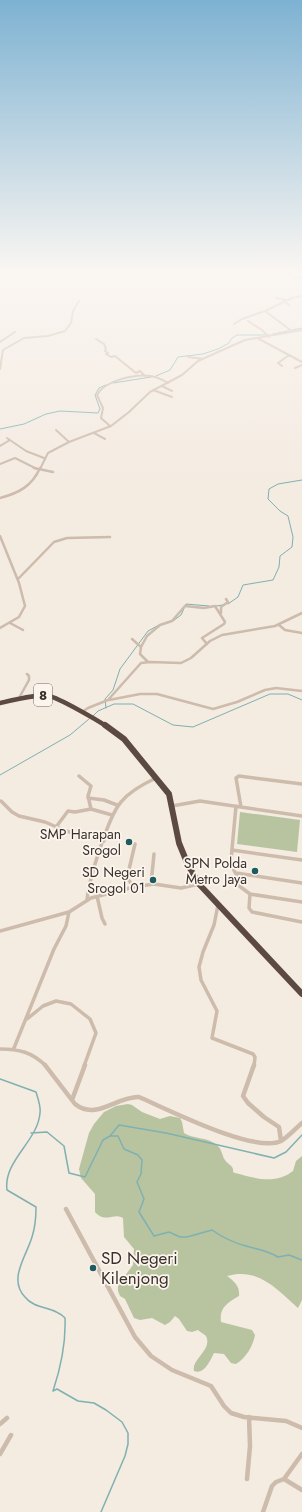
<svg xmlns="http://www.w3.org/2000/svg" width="302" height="1512" viewBox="0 0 302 1512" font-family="Jost,sans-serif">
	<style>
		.green { fill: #b8c4a0 }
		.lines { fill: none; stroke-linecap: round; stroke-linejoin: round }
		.stream-far1 { stroke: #7fb0b2; stroke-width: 1 }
		.stream { stroke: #7fb0b2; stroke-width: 1.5 }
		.street-far3 { stroke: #cdbbac; stroke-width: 2 }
		.street-far2 { stroke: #cdbbac; stroke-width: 2.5 }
		.street-far1 { stroke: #cdbbac; stroke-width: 3.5 }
		.street { stroke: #cdbbac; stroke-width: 4.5 }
		.highway-far1 { stroke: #5c4a42; stroke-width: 4.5 }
		.highway { stroke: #5c4a42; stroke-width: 6 }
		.poi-dot { fill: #1f5a5e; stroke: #fbf5ee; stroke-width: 1.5 }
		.labels { text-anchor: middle; stroke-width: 3.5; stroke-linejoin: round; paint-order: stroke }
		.shield { fill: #fbf5ee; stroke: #756b66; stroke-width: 1 }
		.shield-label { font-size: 13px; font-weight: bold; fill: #3b302b }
		.poi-label { font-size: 14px; fill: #3b302b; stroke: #fbf5ee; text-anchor: end }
		.near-poi-label { font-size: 17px; fill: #3b302b; stroke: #fbf5ee; text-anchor: start }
	</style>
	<rect width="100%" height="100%" fill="#f4ebe1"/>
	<path class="green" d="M240,812L300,820L297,852L237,844Z
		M128,1104L132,1105L142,1112L160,1119L170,1116L180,1118L182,1122L184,1133C195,1140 207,1136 218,1146C222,1150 222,1156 225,1160C228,1165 234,1165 233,1172L235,1173C255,1178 275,1185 293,1171L296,1161L302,1156V1300L298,1308C277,1289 258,1267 227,1276C234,1281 240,1286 239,1296C227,1303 219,1308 221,1322L252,1330L255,1335C253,1346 246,1358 236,1364L231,1363L224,1354L214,1353C210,1361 204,1375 194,1371C191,1359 213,1350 206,1336C204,1334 200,1332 198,1330L192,1332L187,1331L179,1319L175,1316L170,1322L165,1325L152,1318L140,1320L134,1318L125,1299L120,1296L118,1291V1285L133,1265L134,1249L124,1237L123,1218C113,1212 106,1224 95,1212V1194L81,1178L79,1169L89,1133L94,1124L104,1112L116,1106Z"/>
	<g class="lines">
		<path class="stream-far1" d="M0,273L4,272
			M273,334L302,328
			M156,376L170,370L178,357L203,354L218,349L229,343L232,338L237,335H270
			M113,383L151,377
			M0,429L24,424L46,414L60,411L98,413L100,409L95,395L99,388L106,385
			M228,604L238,597L243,585L273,580L279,567L280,556L292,547L293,537L288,516L280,511L268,499L269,489L278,484L302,480
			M216,606L223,605
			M173,621L181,615L186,604L209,606
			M106,708L105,699L113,690L120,669L148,631L159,625
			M93,716L98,711L114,704H133L173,725L193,727L270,694H288L302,700
			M0,775L70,735L89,719"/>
		<path class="stream" d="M0,1079L36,1092C38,1099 41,1106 40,1113C38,1141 3,1161 7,1190L36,1207C36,1217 35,1228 32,1237C26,1257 8,1279 25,1297C35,1310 54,1306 65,1318C66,1343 61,1367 53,1391L57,1389L78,1401L94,1403L106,1410L122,1422L128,1433V1444L125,1456L101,1512
			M31,1133L47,1132L64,1146L69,1173L85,1177L103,1140L110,1136L119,1125L166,1133L274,1158L286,1152L302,1135
			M111,1136H118L124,1149L138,1155L142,1160L141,1174L137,1182L144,1199L139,1212L154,1236L169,1232L180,1237H187L212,1230C222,1237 234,1243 246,1246C259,1250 266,1250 278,1257L289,1255L302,1260"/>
		<path class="street-far3" d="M286,272L295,278L302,277
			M276,298L286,300
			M284,301L289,305
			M248,321L262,330L269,337
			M234,324L242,319L265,311
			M293,332L265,311L292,298L302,296
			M96,339L104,344L106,349L105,351L108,353L106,354L111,357L115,356L136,373L140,371L145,376
			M259,339L302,362
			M0,342L15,332
			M188,357L203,359
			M282,366L278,363L289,355
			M295,368L302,365
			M0,369L3,350L24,338L48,336L65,331L71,323L73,311L79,301
			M162,386L172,391
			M153,390L172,397
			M110,426L101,418L103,408L97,395C105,380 135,374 151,376C157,377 163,380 168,383
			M56,430L69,442
			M94,433L105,439
			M7,438L26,451L44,458
			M0,446L10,440
			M0,464L15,458L37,469
			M40,469L48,453L69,442L111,426L129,412L150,392L182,375L198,361L245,340L302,330"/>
		<path class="street-far2" d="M34,468L53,472
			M0,498C19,493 32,486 40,468
			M0,536L19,583L25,606L19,617L0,628
			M18,579L54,542L67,538L110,537
			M221,613V607L228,602L226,599
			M10,623L23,630
			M279,625L285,630L302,633
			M132,639L141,647L140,654L148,662
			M141,647L147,636L160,625L172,621L185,606L204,608L215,606L225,622L224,624L202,638L207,644
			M19,698L29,680V676L27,674
			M109,700L140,694H157L213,709L237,702L265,690L276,688L302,691
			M82,712L88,708L108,700L141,663L150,662L181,663L191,658L210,641L222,635L275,626L302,613"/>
		<path class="street-far1" d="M79,776L91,786L88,796L91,809
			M88,798L104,800L117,805
			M1,801L12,812L19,816L45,822L66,831L104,841
			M172,806L200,801L302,816
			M236,806L231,860L232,867L236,874L238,885L250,894L249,908L252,912L302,922
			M241,807L236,778L239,776L302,784
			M56,827L68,811L75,812L91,809L112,815
			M232,850L302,860
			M236,873L302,883
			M151,884L154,854
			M134,887L127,878L135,844
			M250,894L302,902
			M97,896L102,918L105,924
			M87,900C89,879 108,817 121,802C130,791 143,784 156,778
			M218,905L214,925L203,952L199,967L201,980L217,1011L212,1038L253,1054L255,1057L254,1066
			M0,931L69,912L91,898L134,887L154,884L181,888L199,884
			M27,1019L43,1006L56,1001L71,1004L90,1019L96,1033L84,1066
			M14,1048L54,949L66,926L69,912
			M0,1049C19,1049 32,1052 46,1066"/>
		<path class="street" d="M45,1065L75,1104C96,1121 117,1096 139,1097C167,1109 255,1154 281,1141C288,1137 296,1128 302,1123
			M254,1065L243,1096L248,1103L264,1117L279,1127L281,1141
			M72,1100L85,1065
			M66,1209L135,1337L151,1356L172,1370L211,1386L224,1406L231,1413L244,1417L286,1421L302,1428
			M0,1424L7,1418
			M0,1454L11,1435
			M247,1479L250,1446L249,1417
			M284,1479L302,1490
			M263,1512L272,1486L276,1482L284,1479L302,1454"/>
		<path class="highway-far1" d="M0,703C15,700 33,694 49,696C59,698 97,720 106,726"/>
		<path class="highway" d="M105,725L124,739L169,794L179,843L188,865L199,884L302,994"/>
	</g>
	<linearGradient id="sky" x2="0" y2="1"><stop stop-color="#7eb2d2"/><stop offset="0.56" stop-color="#faf6f2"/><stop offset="1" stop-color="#faf6f2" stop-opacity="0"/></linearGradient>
	<rect width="302" height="484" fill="url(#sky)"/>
	<g class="poi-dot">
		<circle cx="129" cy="842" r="4"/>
		<circle cx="255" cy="871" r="4"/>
		<circle cx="153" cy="880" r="4"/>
		<circle cx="93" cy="1268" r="4"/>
	</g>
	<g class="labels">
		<rect class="shield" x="34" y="684" width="18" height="22" rx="3"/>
		<g class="shield-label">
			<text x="43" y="700">8</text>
		</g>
		<g class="poi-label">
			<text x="121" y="839">SMP Harapan<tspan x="121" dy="16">Srogol</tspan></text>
			<text x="247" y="868">SPN Polda<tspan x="247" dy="16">Metro Jaya</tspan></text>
			<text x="145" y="877">SD Negeri<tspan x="145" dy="16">Srogol 01</tspan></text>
		</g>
		<g class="near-poi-label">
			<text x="101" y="1264">SD Negeri<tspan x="101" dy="20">Kilenjong</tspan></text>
		</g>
	</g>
</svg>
